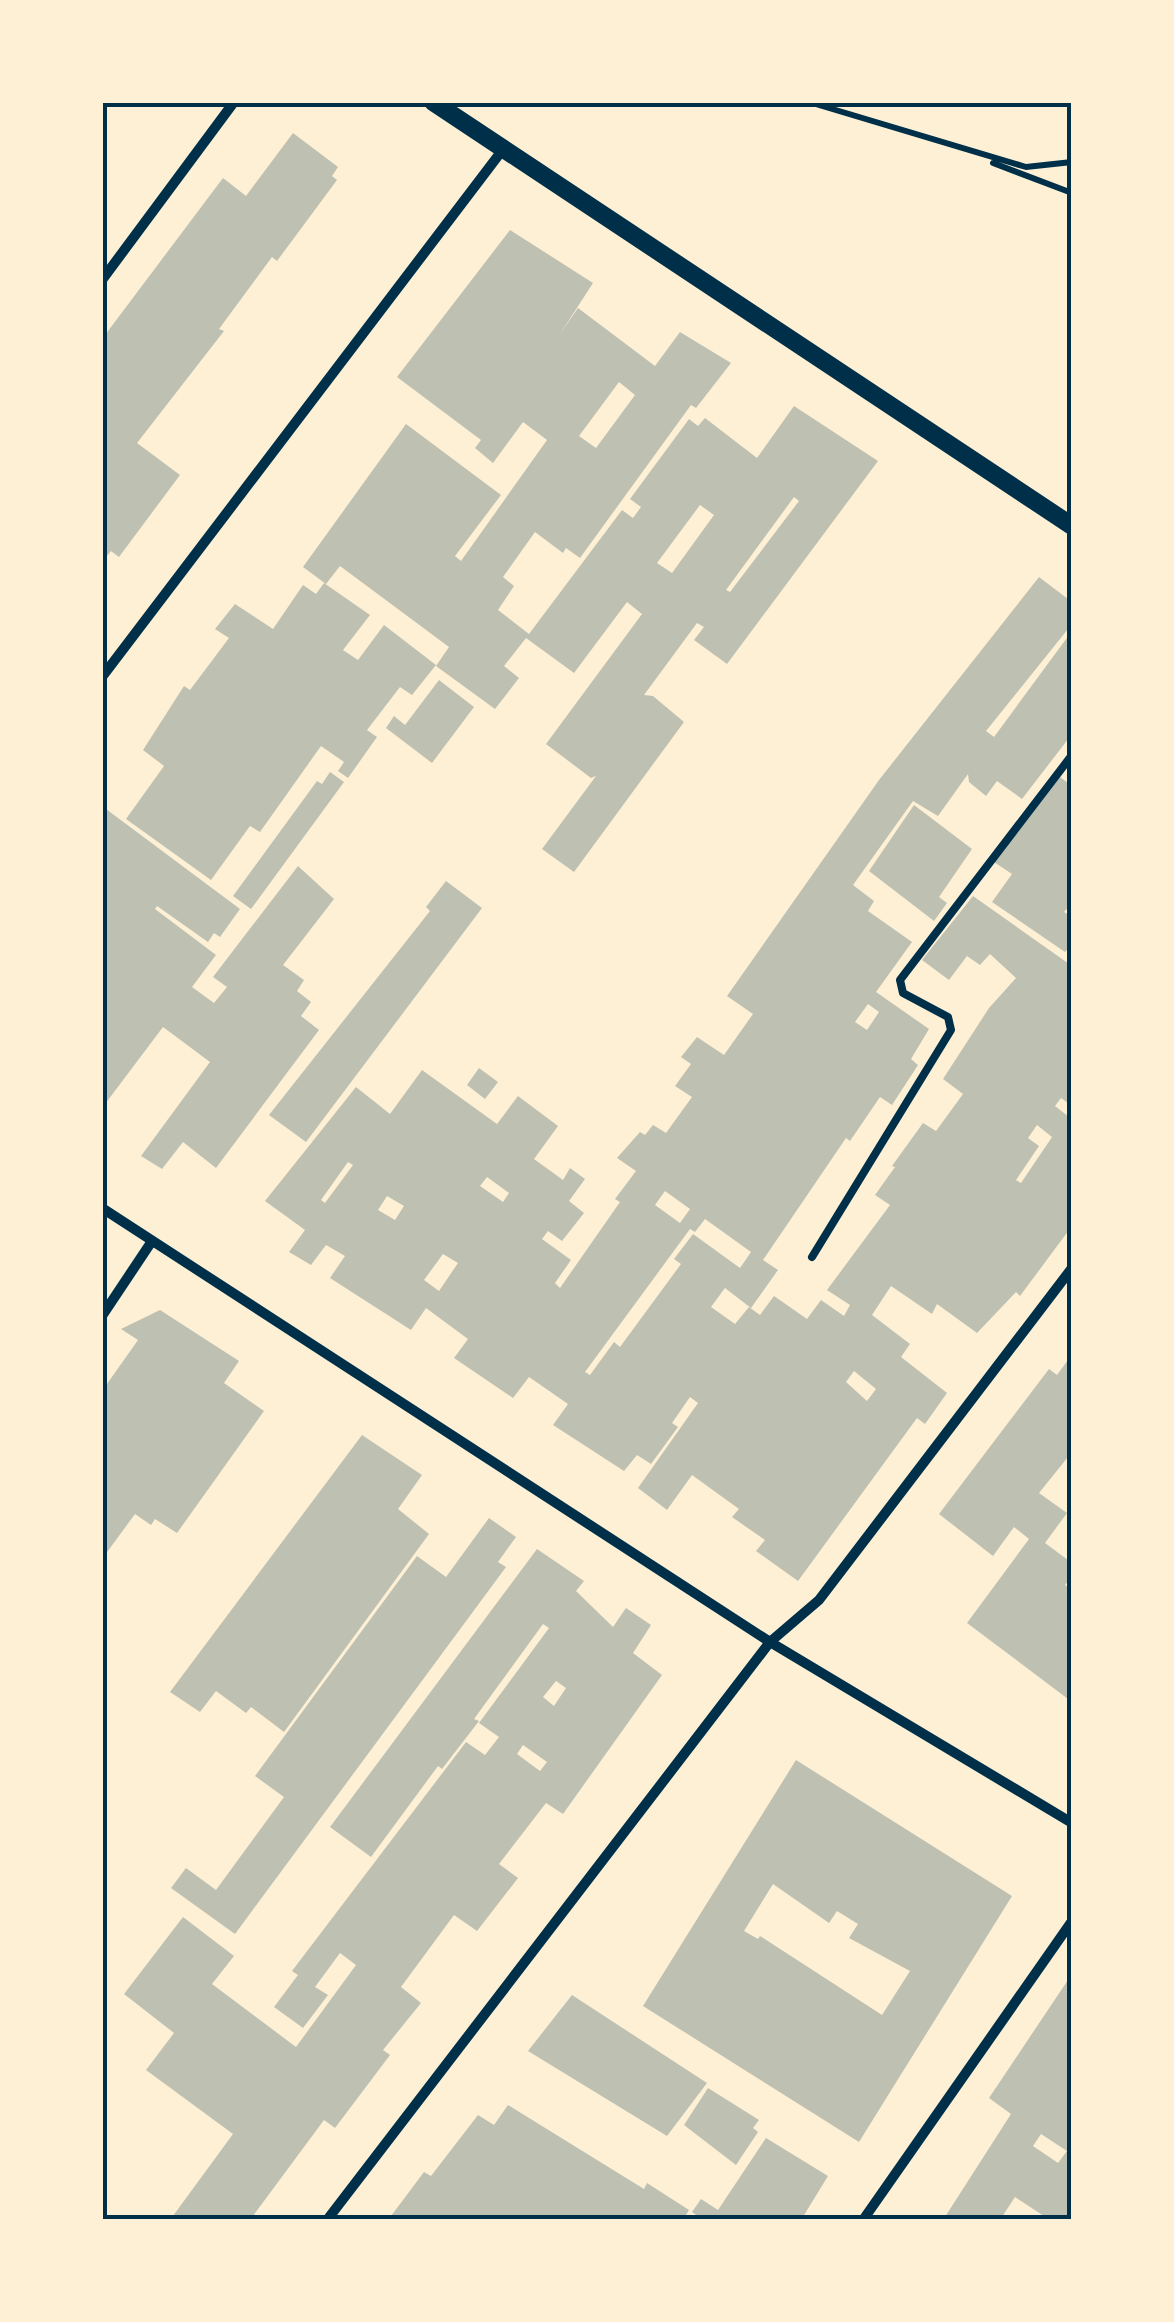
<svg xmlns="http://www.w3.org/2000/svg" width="1174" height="2322" viewBox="0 0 1174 2322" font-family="'Space Grotesk',sans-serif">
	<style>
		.building { fill: #bec0b2; fill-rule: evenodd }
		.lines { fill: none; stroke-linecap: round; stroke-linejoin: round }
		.path { stroke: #003049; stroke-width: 6 }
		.service { stroke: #003049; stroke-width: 8 }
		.minor { stroke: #003049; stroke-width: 10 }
		.tertiary { stroke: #003049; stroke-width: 18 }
		.neatline { fill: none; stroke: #003049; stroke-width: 4 }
	</style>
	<rect width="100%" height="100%" fill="#fdf0d5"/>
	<path class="building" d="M293,133L338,167L332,176L337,180L277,261L272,257L219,329L224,331L137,443L180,475L119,557L111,551L102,562V339L223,178L246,196Z
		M510,230L593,283L560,334L578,308L655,366L680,332L731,363L696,408L691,405L580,558L566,548L563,553L535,532L503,577L514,586L498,610L529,634L622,510L633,518L641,507L630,499L689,419L698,426L705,418L757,458L794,406L878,461L727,664L694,640L704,627L697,623L644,695L653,696L684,722L574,872L542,849L596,776L591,778L546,744L642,614L627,602L574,673L526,638L504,666L519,678L495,709L436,666L449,647L340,566L326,584L303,567L406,424L501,495L455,556L461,561L547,440L523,422L493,463L475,448L481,440L397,377ZM619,382L635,395L596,448L579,436ZM794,497L799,501L730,592L726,590ZM700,505L714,515L672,573L657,563Z
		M1039,577L1072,602V624L986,731L994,737L1072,631V734L1022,799L997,781L986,796L969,782L968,774L938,816L913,801L853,885L874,901L868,911L912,942L876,992L929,1029L911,1059L918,1065L892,1105L880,1097L850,1141L846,1138L763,1260L778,1270L751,1308L725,1288L711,1307L735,1324L749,1307L760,1315L774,1296L807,1319L821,1300L844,1316L850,1305L827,1290L890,1205L875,1195L895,1167L892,1166L923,1123L936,1131L963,1094L943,1079L989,1008L1016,978L990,954L980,965L967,956L949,980L922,960L973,896L1072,966V1106L1061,1098L1055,1106L1069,1117L1072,1114V1226L1020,1296L1016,1292L977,1333L937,1304L932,1314L891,1286L872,1315L910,1344L901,1357L947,1393L925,1424L917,1418L798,1581L756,1551L765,1540L732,1517L739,1509L692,1475L667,1510L638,1488L698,1403L690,1397L672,1423L678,1427L651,1464L637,1455L624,1471L553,1425L568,1404L529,1377L513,1398L454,1358L468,1339L426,1308L411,1330L330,1278L345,1256L326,1245L311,1265L289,1252L305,1230L265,1201L356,1087L390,1114L422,1070L497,1124L518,1096L558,1126L534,1159L563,1180L570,1168L585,1179L569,1201L584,1213L562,1241L548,1231L542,1239L571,1260L555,1283L560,1288L620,1202L615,1199L636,1171L617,1158L640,1132L645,1135L653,1125L666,1133L692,1097L675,1086L691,1064L681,1057L697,1037L724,1055L753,1014L727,996L879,780ZM868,1004L879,1012L867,1030L855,1022ZM1037,1125L1052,1137L1021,1183L1016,1180L1039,1146L1028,1138ZM348,1162L353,1165L325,1203L321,1200ZM487,1177L509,1193L503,1202L480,1186ZM665,1191L690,1209L680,1223L655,1205ZM387,1196L404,1206L395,1220L378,1210ZM705,1219L751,1252L740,1268L693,1234L674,1259L681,1264L620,1347L614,1342L590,1375L585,1372L690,1229L695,1232ZM443,1254L458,1263L439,1291L424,1280ZM854,1371L876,1389L867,1401L846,1382Z
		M324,583L370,615L343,650L358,660L384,625L436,665L412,695L400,687L367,730L377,737L348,778L338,771L344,762L321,746L260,832L250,826L211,880L126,819L164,766L143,750L184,686L190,690L229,638L215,629L235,604L273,629L303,585L316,594Z
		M439,680L474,707L432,763L386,728L394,716L405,725Z
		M330,772L344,782L251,909L233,896L317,781L322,784Z
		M1060,777L1072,786V903L1064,912L1072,917V944L1065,952L992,902L1012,874L994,862Z
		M914,805L972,849L939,897L947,903L934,921L869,871Z
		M106,809L240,909L220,937L214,933L208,942L157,906L155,909L216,955L192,987L214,1003L227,987L213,977L298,866L334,899L283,965L304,980L297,991L311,1002L301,1016L319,1030L216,1168L183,1142L162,1169L141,1156L210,1062L163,1027L102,1108Z
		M446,881L482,908L306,1142L269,1115L430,911L426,907Z
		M479,1068L498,1082L485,1099L467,1085Z
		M160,1310L239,1361L224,1383L264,1411L177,1533L155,1519L151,1525L135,1514L102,1559V1391L138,1340L121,1329Z
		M1068,1360L1072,1362V1452L1039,1493L1067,1513L1045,1543L1072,1563V1577L1065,1585L1072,1590V1702L967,1623L1029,1539L1014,1527L993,1556L939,1514L1049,1369L1057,1375Z
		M362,1435L422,1475L398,1509L429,1534L284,1732L251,1707L246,1713L216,1691L200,1712L170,1692Z
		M489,1518L516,1537L498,1562L506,1567L235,1934L171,1888L186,1868L216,1890L284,1797L255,1776L417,1556L446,1577Z
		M537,1549L584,1581L576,1591L613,1627L626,1608L651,1625L633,1653L662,1675L563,1814L546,1803L499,1864L518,1878L477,1931L454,1915L401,1987L421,2003L383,2050L390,2055L335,2128L324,2120L250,2220H170L233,2134L146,2070L174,2033L124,1994L183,1917L234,1956L212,1984L296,2047L356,1965L340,1953L315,1987L328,1995L303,2028L274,2007L298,1975L292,1971L466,1742L485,1755L499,1737L479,1723L549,1628L543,1624L474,1719L479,1721L442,1769L438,1766L371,1857L330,1827ZM556,1681L566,1688L554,1706L543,1697ZM523,1745L547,1762L540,1771L517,1754Z
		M796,1760L1012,1896L859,2142L643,2006ZM773,1884L829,1923L837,1911L858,1924L849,1938L910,1971L882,2015L760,1936L758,1939L744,1931Z
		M1072,1974V2220H1050L1015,2197L1000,2220H943L1011,2114L989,2098ZM1041,2134L1067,2151L1058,2163L1033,2146Z
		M572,1995L707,2083L667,2136L528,2051Z
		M708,2088L759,2120L753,2128L758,2132L736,2165L684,2125Z
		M508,2105L644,2189L647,2183L689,2210L683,2220H388L424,2172L431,2176L478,2115L494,2125Z
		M766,2138L828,2176L801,2220H703L692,2212L701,2199L718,2210Z"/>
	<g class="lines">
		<path class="path" d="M809,102L1026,167L1072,162
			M993,163L1072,193"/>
		<path class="service" d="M812,1257L951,1030L948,1017L903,993L900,980L1072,755"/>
		<path class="minor" d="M102,280L234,102
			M102,677L504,148
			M102,1208L770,1642L1072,1823
			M102,1316L152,1241
			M327,2220L770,1642L819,1600L1072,1268
			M863,2220L1072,1921"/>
		<path class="tertiary" d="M433,102L1072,526"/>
	</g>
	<rect width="1174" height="2322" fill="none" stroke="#fdf0d5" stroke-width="210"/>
	<rect x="105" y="105" width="964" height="2112" class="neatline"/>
</svg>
